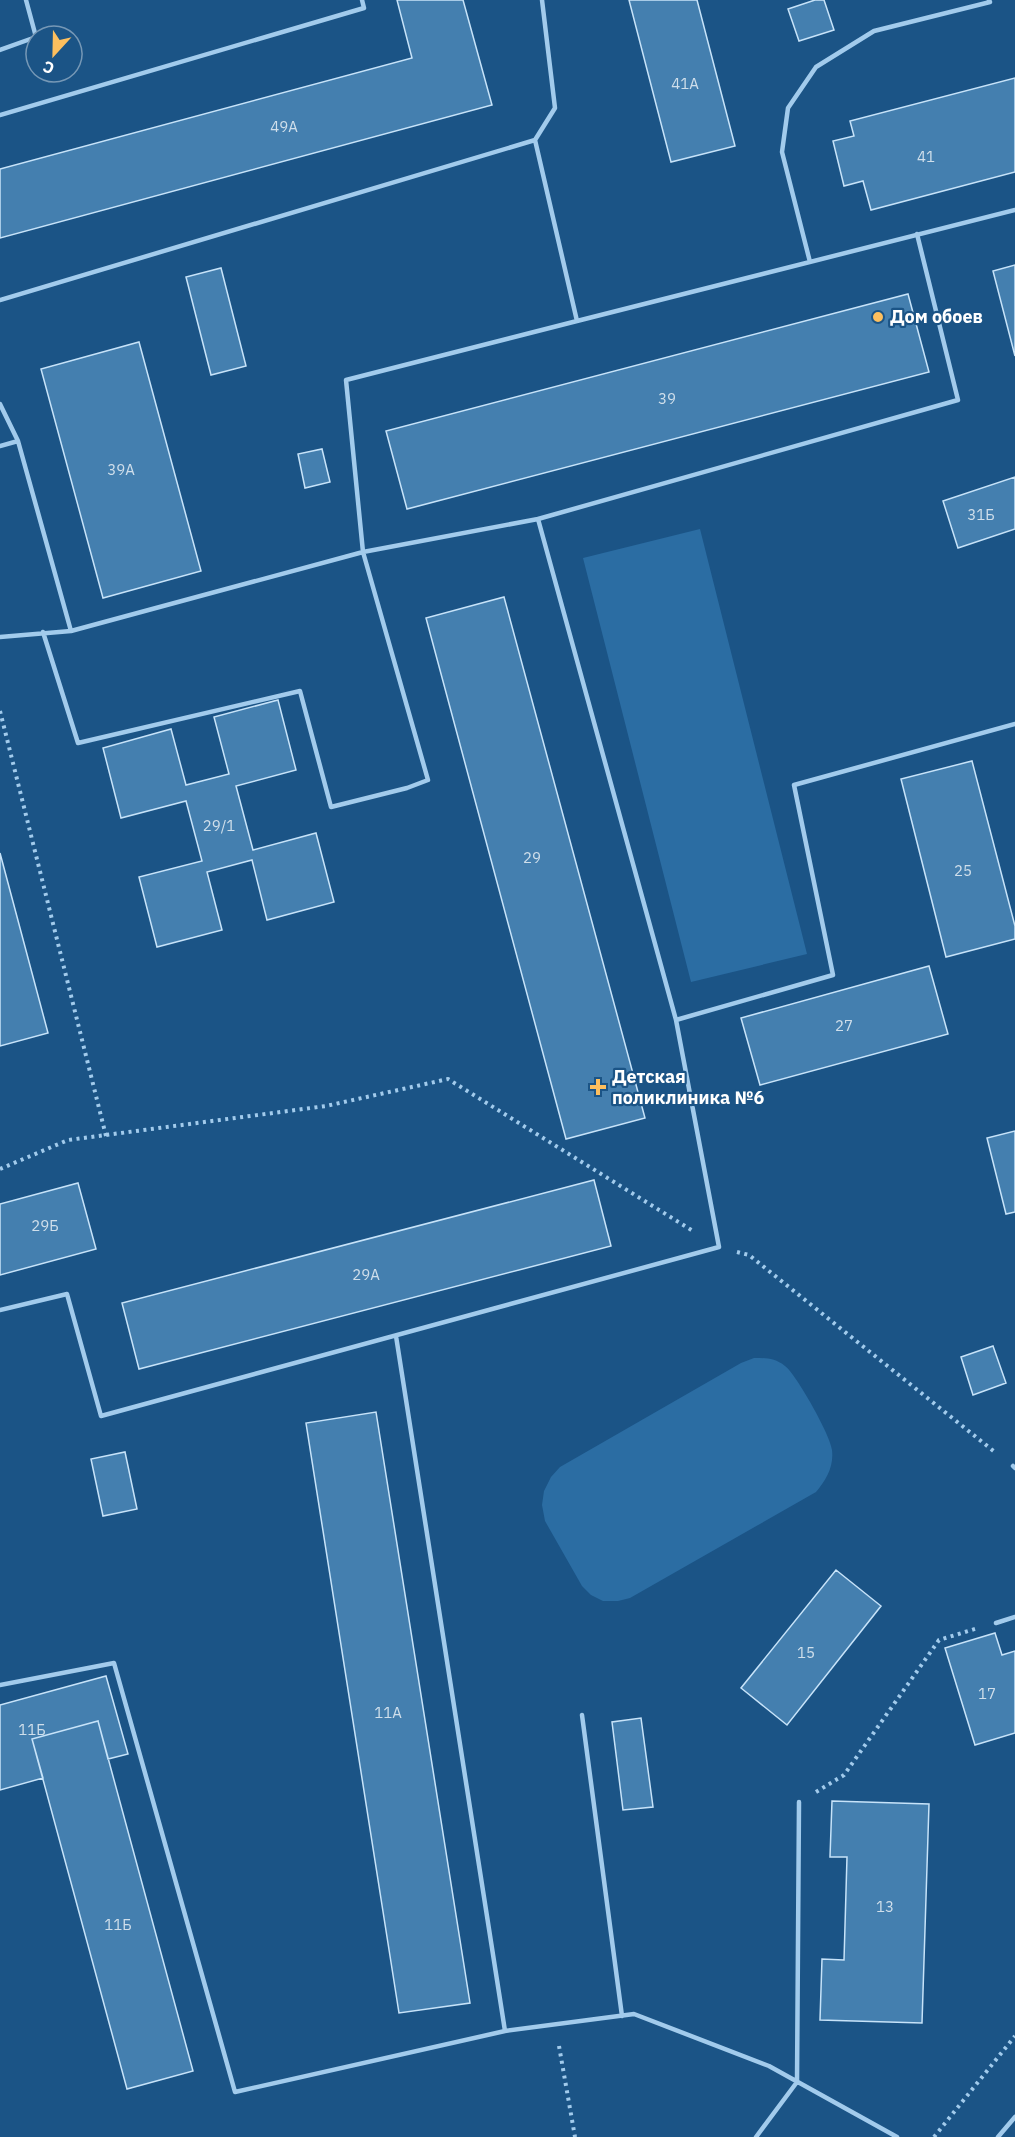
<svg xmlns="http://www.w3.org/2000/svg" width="1015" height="2137" viewBox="0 0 1015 2137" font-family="'IBM Plex Sans',sans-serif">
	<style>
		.green { fill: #2b6da3 }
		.building { fill: #447faf; stroke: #c7e3f9; stroke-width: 1.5 }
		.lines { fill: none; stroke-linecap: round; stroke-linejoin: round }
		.path { stroke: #a2cbec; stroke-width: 4; stroke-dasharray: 3 4.5; stroke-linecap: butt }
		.lane { stroke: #a2cbec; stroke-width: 4.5 }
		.poi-dot { fill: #fdbf5e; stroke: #1b5486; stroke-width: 2 }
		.labels { text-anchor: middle; stroke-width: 4.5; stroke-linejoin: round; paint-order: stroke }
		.number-label { font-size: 15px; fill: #d0dfeb }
		.poi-label { font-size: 18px; font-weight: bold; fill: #fff; stroke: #1b5486; text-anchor: start }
	</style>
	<rect width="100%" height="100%" fill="#1b5486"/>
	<path class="green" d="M700,529L807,954L691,982L583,558Z
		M754,1358C766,1358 775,1358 785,1366C796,1374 831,1436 832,1450C834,1467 826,1480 816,1492L630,1598L618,1601H603L591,1595L582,1586L545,1521L542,1505L544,1491L551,1477L560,1467L741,1363Z"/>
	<path class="building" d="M397,0H463L492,105L0,238V169L412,58Z
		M629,0H697L735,146L671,162Z
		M815,0H824L834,30L799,41L788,9Z
		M1015,78V172L871,210L863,181L844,186L833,141L854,136L850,121Z
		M1015,265V356L993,271Z
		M221,268L246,366L211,375L186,277Z
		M908,294L929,372L407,509L386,431Z
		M139,342L201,571L103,598L41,369Z
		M322,449L330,482L305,488L298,454Z
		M1015,477V529L958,548L943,501Z
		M504,597L645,1118L566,1139L426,618Z
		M278,700L296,770L236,786L253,850L316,833L334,902L267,920L252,860L207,872L222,930L157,947L139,877L202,861L186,801L121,818L103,748L171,729L186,785L229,774L214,717Z
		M972,761L1015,926V939L946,957L901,779Z
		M0,853L48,1033L0,1046Z
		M929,966L948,1034L760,1085L741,1018Z
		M1015,1131V1212L1006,1214L987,1138Z
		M594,1180L611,1246L139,1369L122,1303Z
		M78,1183L96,1249L0,1275V1204Z
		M993,1346L1006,1383L973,1395L961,1357Z
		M376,1412L470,2003L399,2013L306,1423Z
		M125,1452L137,1509L103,1516L91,1459Z
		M836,1570L881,1606L787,1725L741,1688Z
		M995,1633L1002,1655L1015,1651V1733L975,1745L945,1648Z
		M106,1676L128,1754L108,1759L98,1721L32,1739L43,1778L0,1790V1705Z
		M641,1718L653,1807L623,1810L612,1722Z
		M98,1721L193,2071L127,2089L32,1739Z
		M832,1801L929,1804L922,2023L820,2020L822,1959L844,1960L847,1857H830Z"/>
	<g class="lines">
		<path class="path" d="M0,711L106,1136
			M0,1169L68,1140L326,1106L448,1079L693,1231
			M737,1252L749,1255L996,1453
			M816,1792L844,1775L939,1640L978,1628
			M559,2046L575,2137
			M934,2137L1015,2036"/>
		<path class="lane" d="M0,50L36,37L26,0
			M0,115L364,8L362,0
			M535,140L577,321L346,380L363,552L538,519L676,1020
			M810,262L782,152L788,108L816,67L874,31L990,2L989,0
			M0,300L535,140L555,108L542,0
			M577,321L1015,210
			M0,404L18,441L0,446
			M538,519L958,400L917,234
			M43,632L78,743L300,691L331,807L407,788L428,780L363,552L71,631
			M0,637L71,631L18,441
			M0,1310L67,1294L101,1416L719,1247L676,1020L833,975L794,785L1015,724
			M396,1336L505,2031
			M1013,1466L1015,1468
			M996,1623L1015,1617
			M0,1685L114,1663L235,2092L505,2031L634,2014L769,2066L897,2137
			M582,1715L622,2016
			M756,2137L797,2082L799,1802
			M998,2137L1015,2117"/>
	</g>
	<g class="poi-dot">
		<circle cx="878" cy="317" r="6"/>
		<path d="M595 1078h6v6h6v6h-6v6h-6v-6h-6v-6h6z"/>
	</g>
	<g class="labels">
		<g class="number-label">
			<text x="685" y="89">41А</text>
			<text x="284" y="132">49А</text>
			<text x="926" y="162">41</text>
			<text x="667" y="404">39</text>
			<text x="121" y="475">39А</text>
			<text x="981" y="520">31Б</text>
			<text x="219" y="831">29/1</text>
			<text x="532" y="863">29</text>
			<text x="963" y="876">25</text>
			<text x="844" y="1031">27</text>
			<text x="45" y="1231">29Б</text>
			<text x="366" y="1280">29А</text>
			<text x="806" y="1658">15</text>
			<text x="987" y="1699">17</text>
			<text x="388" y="1718">11А</text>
			<text x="32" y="1735">11Б</text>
			<text x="885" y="1912">13</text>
			<text x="118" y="1930">11Б</text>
		</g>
		<g class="poi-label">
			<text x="890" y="323">Дом обоев</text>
			<text x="612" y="1083">Детская<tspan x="612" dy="21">поликлиника №6</tspan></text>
		</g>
	</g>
	<g transform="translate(54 54) rotate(202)"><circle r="28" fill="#1b5486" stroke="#7698b6" stroke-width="1.5"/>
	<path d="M0-4.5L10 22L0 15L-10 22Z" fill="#fdbf5e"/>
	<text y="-9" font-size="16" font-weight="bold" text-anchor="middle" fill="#ffffff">С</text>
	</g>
</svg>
